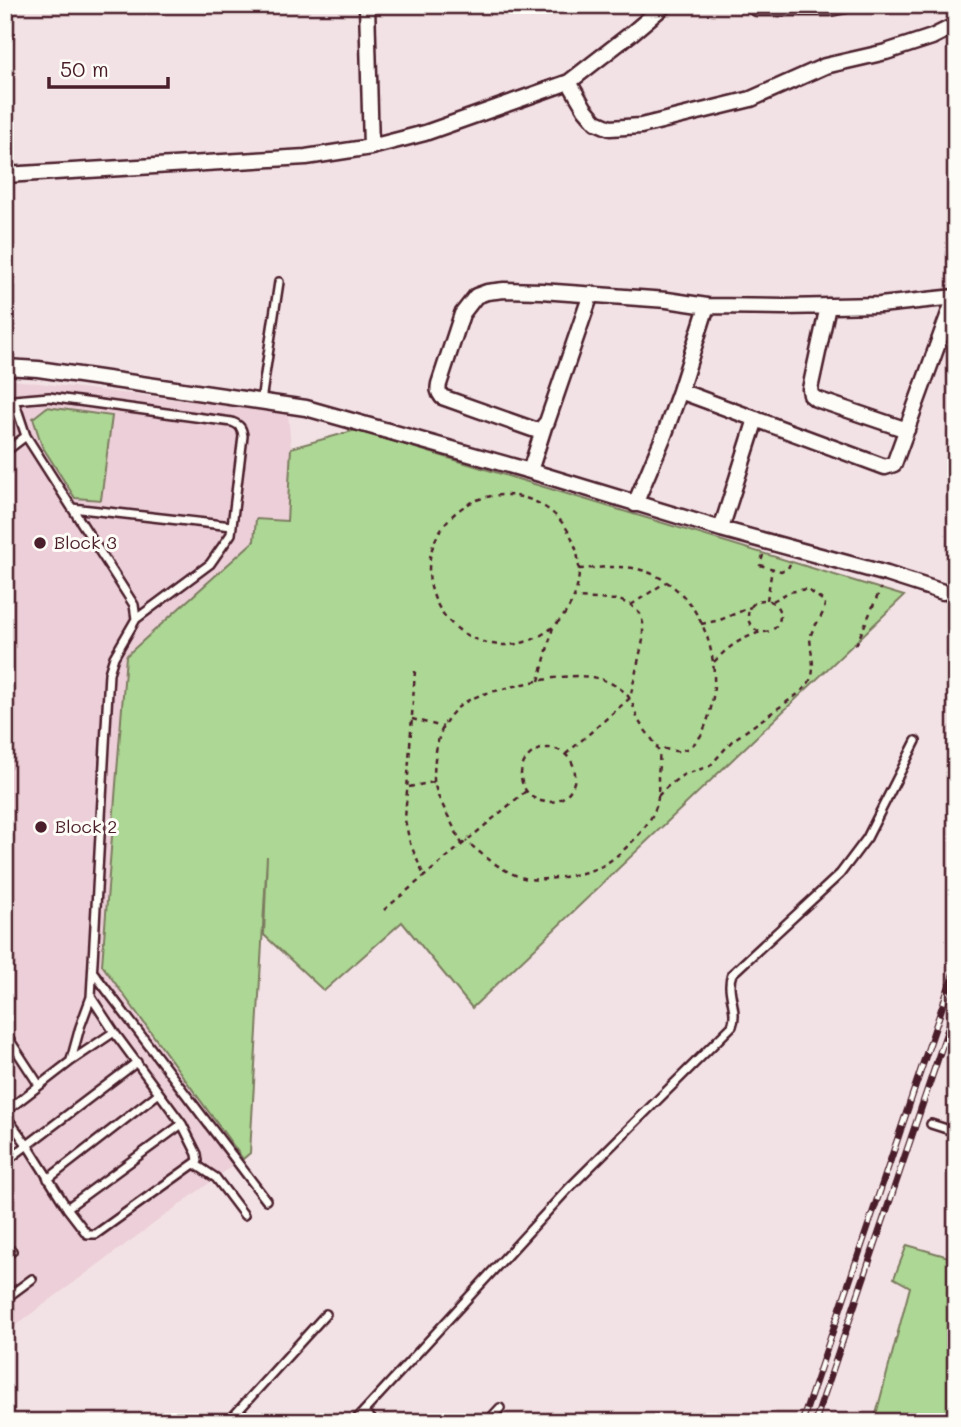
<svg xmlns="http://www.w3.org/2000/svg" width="961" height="1427" viewBox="0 0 961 1427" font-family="Mali,sans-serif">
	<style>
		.built { fill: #eccfd8 }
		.green { fill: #add794; stroke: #7c7b60; stroke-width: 2 }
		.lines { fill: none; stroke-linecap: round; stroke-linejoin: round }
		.lane-casing { stroke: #4a1f2b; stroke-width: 12 }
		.street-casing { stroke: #4a1f2b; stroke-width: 19 }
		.path { stroke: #4a1f2b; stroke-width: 2.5; stroke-dasharray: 5 5; stroke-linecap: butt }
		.lane { stroke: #fdfcf7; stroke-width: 7 }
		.street { stroke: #fdfcf7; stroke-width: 14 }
		.rail-casing { stroke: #4a1f2b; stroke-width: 7 }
		.rail { stroke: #fdfcf7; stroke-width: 4.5; stroke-dasharray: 13; stroke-linecap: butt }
		.poi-dot { fill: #4a1f2b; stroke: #fdfcf7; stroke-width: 2.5 }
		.labels { text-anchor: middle; stroke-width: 6; stroke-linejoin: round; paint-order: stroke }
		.poi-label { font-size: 18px; fill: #4a1f2b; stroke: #fdfcf7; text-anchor: start }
	</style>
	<rect width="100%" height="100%" fill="#f3e2e5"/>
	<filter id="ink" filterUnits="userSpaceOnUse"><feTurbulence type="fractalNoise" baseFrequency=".0143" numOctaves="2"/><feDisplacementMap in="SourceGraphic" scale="14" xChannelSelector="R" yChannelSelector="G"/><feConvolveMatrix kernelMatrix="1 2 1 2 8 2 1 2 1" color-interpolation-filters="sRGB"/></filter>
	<g filter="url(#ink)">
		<path class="built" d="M5,379L288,413L291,448L250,1153L5,1333Z"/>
		<path class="green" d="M47,407L112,416L101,500L75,498L42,446L33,418Z
			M356,430L904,596L472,1008L402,922L324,991L264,935L267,856L250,1153L243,1159L102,965L126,656L254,541L256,519L287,521L291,448Z
			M907,1245L956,1259V1422H874L910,1287L894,1278Z"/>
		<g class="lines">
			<g class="lane-casing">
				<path id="lane" d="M14,400L26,436
					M261,401L279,282
					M5,406L14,400L49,397L232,422C240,425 242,428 243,436L231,534L210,564L136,619
					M5,452L26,436L134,605L136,619L114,657L109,673L91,997
					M72,508L232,526
					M93,972L266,1200
					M5,1033L39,1085
					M71,1060L80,1027L91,997L114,1032
					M5,1112L71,1061L114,1032L182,1124L197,1154L198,1161L96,1234H87L67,1208L28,1146L5,1115
					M931,1124L956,1132
					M5,1162L137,1062
					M195,1164L216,1178L244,1215
					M48,1179L159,1093
					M67,1208L182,1124
					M5,1256L12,1251
					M5,1299L32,1279
					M364,1411L374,1422
					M228,1422L326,1314
					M354,1422L568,1189L732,1026C739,1010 725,991 732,974L840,874L867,838L916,741
					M487,1422L500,1408"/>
			</g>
			<g class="street-casing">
				<path id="street" d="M367,5L371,147
					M752,5L757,8H830L846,5
					M569,82L632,33L665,5
					M5,175L306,157L371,147L425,133L569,82L585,109L596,122L610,128L641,126L751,99L825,66L886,52L932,37L956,25
					M591,294L547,422L540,430H535L442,397C438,392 438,389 439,384L462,314L476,296L487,292L504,290L541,291L667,300L707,306L784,307L880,305L955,297L894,464L885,467L680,391
					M828,306L810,389L811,395L816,399L907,430
					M5,367L38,369L306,408L530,471L721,529L887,574L943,592
					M530,471L544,427
					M635,504L665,433L680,391L707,306
					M721,529L756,419"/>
			</g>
			<path class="path" d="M429 570a75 75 0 1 1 150 0a75 75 0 1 1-150 0Z
				M763,555L760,565L781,571L788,568L790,564
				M579,569C598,568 620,565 638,569C705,586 730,671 704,729C700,740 689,751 677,751C670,751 662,748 656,746
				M767,600L772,569
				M748 616a16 16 0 1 1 32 0a16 16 0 1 1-32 0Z
				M631,605L666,582
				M701,624L720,620L751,607
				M856,645L881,588
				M714,662C730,645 739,640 760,632
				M415,671L405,820L410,843L424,876
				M539,681L553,627
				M412,719L443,727
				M521 775a27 27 0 1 1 54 0a27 27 0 1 1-54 0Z
				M566,754L630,698L643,640V623L640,614L631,605L619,600L574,598
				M434,782C434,734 444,702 495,691C524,684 572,670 600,679C611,682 625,690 630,699C634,705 635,713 638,719C643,730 654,739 658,750C661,758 658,769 658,777C658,785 659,795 657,803C652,826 621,855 602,866C586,874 541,883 524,878C502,872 483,855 466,841
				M409,787L434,782L438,796L462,844
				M658,796L668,786L683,775L710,766L732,741L798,694C816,679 814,670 811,649C811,648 810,639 810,638C813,624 825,617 825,602L807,589L789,592L771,602
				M384,910L526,791"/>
			<use href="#lane" class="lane"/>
			<use href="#street" class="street"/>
			<g class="rail-casing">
				<path id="rail" d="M802,1422L956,966
					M815,1422L956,1005"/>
			</g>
			<use href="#rail" class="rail"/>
		</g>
	</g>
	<g class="poi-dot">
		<circle cx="40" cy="543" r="7"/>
		<circle cx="41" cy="827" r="7"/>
	</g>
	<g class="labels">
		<g class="poi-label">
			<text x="54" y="549">Block 3</text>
			<text x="55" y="833">Block 2</text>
		</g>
	</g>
	<rect width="961" height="1427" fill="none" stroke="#fdfcf7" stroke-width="28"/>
	<rect x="14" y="14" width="933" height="1399" fill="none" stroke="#4a1f2b" stroke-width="2.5" filter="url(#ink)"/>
	<path d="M49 77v10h119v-10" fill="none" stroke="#4a1f2b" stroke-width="3.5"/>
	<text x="60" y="77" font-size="21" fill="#4a1f2b" stroke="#fdfcf7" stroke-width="5" paint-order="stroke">50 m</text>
</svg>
